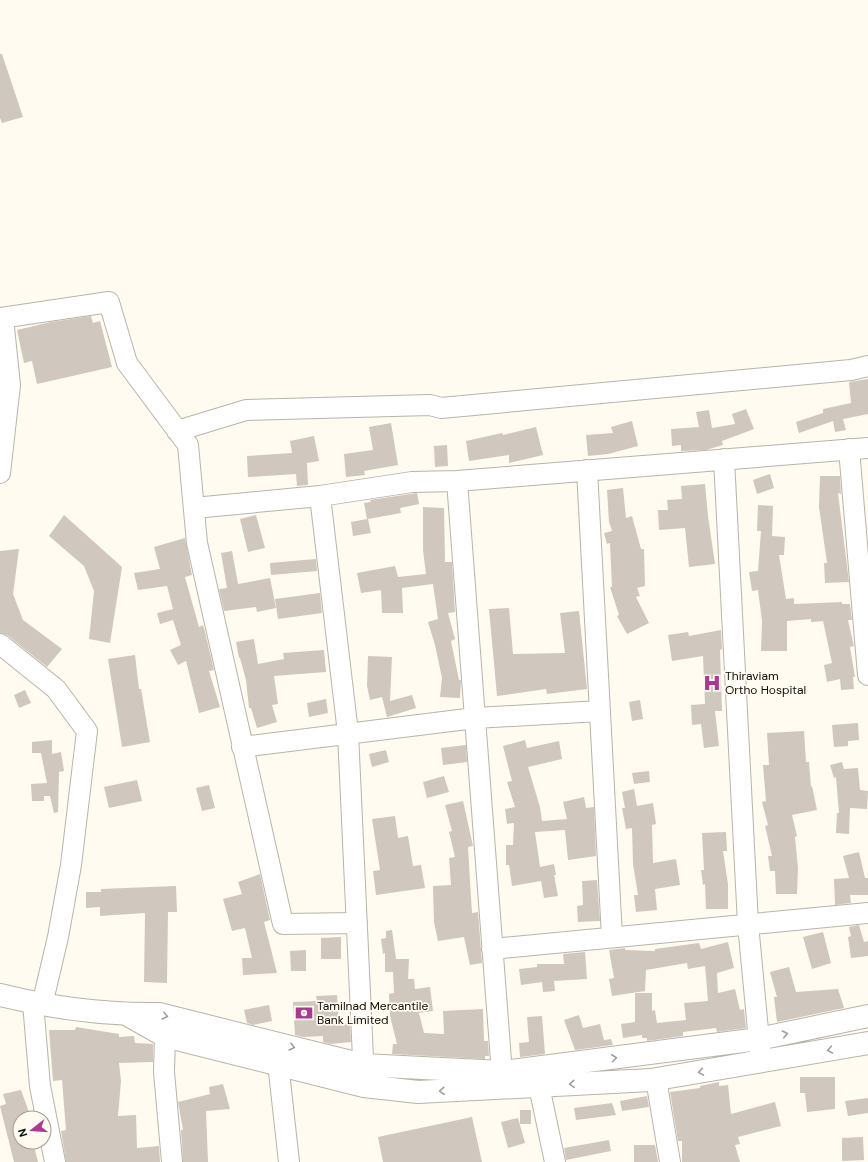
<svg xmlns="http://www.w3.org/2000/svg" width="868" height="1162" viewBox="0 0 868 1162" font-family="'DM Sans',sans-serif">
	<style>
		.building { fill: #d0c7bf }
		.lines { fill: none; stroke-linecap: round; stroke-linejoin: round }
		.minor-casing { stroke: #b8b4aa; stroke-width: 22 }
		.major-casing { stroke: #b8b4aa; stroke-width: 24 }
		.minor { stroke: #fff; stroke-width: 20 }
		.major { stroke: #fff; stroke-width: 22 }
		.oneway { stroke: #9f9e9d }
		.labels { text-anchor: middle; stroke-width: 3.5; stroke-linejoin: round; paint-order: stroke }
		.poi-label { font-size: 12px; fill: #0f0d0a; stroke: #fffbf0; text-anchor: start }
	</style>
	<rect width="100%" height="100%" fill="#fffbf0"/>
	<path class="building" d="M0,54H2L23,117L2,123L0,118Z
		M91,316L93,323L100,321L112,367L37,384L32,361L24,363L17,330L51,322Z
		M868,379V414L843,419L846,430L835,432L833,421L799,433L796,422L823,413V409L851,403L849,382Z
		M746,409L754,429L722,441L723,445L706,450L681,451V445L672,446L671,429L699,427L696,412L709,410L712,428L735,424L732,414Z
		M632,421L638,446L608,454L588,456L586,435L613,433L611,427Z
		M391,423L398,465L364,471L365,475L346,477L344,454L373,450L369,427Z
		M536,427L543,455L509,463V455L469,461L466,441L502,433L503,435Z
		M314,436L319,461L307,463L308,485L297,486L296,474L248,477L247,456L292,453L290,441Z
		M447,445L448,466L435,467L434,446Z
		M770,474L774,488L757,494L753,480Z
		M820,476H840L841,494L838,493L849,582L825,583L824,563H827L819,507Z
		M705,484L708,516L715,564L689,567L685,528L659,530L658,510H668L667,500L682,499L681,486Z
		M623,488L626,518L632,516L641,549H644L645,586L637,588L640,596L636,597L649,623L627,634L617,616L619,615L610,587H612L610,543L607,544L604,533L612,531L609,522L607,490Z
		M417,493L419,504L400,508L401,513L368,519L371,533L353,536L351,522L367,519L364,503L371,502L370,500Z
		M758,505L773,506L772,536L785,537L784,555H779L786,599L794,598V604L842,602V604H850L852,620H848L854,646L850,647L855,677H853L854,689L841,690L840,679L827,682L824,665L832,663L823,621L811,622V619L787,621V651H761L762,621L758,590L752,591L749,572L758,571L761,531H757Z
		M423,507L444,508L445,562H452L455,612L448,613L455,639L451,641L459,680H461L460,698L440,697L442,678L435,645L428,622L438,619L433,584L402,588L403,613H382L381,590L361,593L357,573L395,566L398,577L426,574L423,550Z
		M64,515L122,567L110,643L89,639L94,591L84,566L49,536Z
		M256,515L265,548L248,552L240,519Z
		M185,538L192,575L185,577L199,627L203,625L205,632L214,670L209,671L220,707L199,713L186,661L178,665L170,650L181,645L173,620L160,624L157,613L173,609L167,586L138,590L134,573L160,569L154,547Z
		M19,549L13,594L23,620L62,649L47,667L7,635L0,633V551Z
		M232,551L238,584L270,578L276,608L257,612L256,607L224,611L219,589L227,588L221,553Z
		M316,559L317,571L271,575L270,563Z
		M320,593L322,613L278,619L275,599Z
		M509,608L513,654L565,653L560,613L579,611L587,689L547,694L546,689L497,696L489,609Z
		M721,630L722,649L720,650L722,711H715L719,746L704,748L701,724L692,725L691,705L705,704L703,656L672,661L668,635L688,632L689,636Z
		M254,639L258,664L284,659L283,653L324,650L326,672L274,676L278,704L272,705L277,722L257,728L251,708H249L246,680L240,658H239L236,642Z
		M135,655L139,689H141L150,742L122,747L108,659Z
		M368,656L392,657L390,701L412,695L416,708L387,717L382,697L370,700L367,686Z
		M25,690L31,703L19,708L14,695Z
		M326,699L328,713L309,717L307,703Z
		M640,700L643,719L632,721L629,702Z
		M858,723L859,740L848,741V746L834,747L832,725Z
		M804,731L806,762H809L811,787L812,786L817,810L792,815L797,836L795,837L798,868L797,894H776L775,871H770L768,856H772L765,826L768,825L762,802L766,801L763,765H769L767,733Z
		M52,740V754L61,752L64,771L59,772L58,812L54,813L50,796H44V801H32L31,784L47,783L41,753H32V742Z
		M525,740L527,748L559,741L562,759L528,767L540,807L542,821L567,819L563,802L584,797L586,808L594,807L596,856L568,860L565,830L535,832L540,867L554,864L556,875H554L558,896L544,898L541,881L512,886L509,865H506V845H513L514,823L507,824L505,809L515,807L507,782L512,781L503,746Z
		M466,745L467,762L443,765L441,748Z
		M386,750L389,762L372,767L369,754Z
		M842,762L844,769L858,768L860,790L868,791L867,809L850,808L849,834L836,833L837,813H839L836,777L834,778L830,765Z
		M649,771L650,782L634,784L632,773Z
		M444,776L449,792L427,798L423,782Z
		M137,780L142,801L109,808L104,787Z
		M209,785L215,808L202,811L196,788Z
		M634,789L637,806L653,803L656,824L652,825L653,863L676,859L680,885L655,889L657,910L636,912L634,895H638L633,864L632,828L626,829L622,808H625L622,792Z
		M463,801L473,846L468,847L472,913L478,912L482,963L470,965L464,937L438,941L434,922L433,886L451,885L449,858L455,857L449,832L452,831L445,805Z
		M395,816L398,838L408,836L413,866L421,865L425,888L376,895L373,871L380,870L372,819Z
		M726,832L727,851H723L728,884V909H706L705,884L703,885L701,870H704L702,833Z
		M859,852L865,878H868V895H850L851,903L835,905L834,879L849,878L843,856Z
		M260,874L270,920L264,922L277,973L243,975L242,958H252L245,928L232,931L223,899L242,894L238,882Z
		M597,880L600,921L578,922L577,906L583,905L582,881Z
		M176,886L177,912H168L167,983L144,982L145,913L100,916V907L86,908V892H101V889Z
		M859,925L864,942L868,941V956L851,958L848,937L851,936L849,927Z
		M392,930L396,959H409L408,979H414L415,989L430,987L433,1011L419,1013L424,1033L444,1034L443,1011L483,1009L484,1041H488L489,1056H485V1059L392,1054L393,1044H397L390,1016L389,994L394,993L393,972H385V953L383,954L381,939L386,938V931Z
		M823,932L831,963L812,969L803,937Z
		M341,937V959H321V938Z
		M728,942L734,968L717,973L718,993L735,989L740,1010L744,1009L746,1028L717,1032L716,1028L683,1032V1036L647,1041V1038H642V1035L623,1038L621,1024L635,1022V993H652V1011L655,1010L657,1023L686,1020L684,1003L708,1001L705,966L688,969L687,963L646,970L645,991L612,996L609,979L614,978L609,950L625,948V950L655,951V949L699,943L701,949Z
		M306,950V971H291L290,951Z
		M585,952L587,979L554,981L555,991L543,992L542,982L521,985L519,969L537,967V964H564L563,954Z
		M789,967L796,992L838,989L844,1008L777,1022L774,997H777L770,972Z
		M337,995L339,1024L350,1023L351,1042L330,1044L323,1042V1036L303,1037L295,1035L293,1002L317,1001L316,996Z
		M269,1005L272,1021L253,1025L247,1023L244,1010Z
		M579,1015L583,1028L600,1024L604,1040L611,1039L613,1045L575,1050L564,1020Z
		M542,1016L545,1054L520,1057L519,1043L529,1042L527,1017Z
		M76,1027L119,1034V1037L134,1036L135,1043L153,1044V1062L119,1063L121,1081L118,1116L136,1115L137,1148L159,1146L160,1162H66L61,1131L66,1130L62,1080L53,1081L49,1030H75Z
		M800,1077H835V1109L807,1112L805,1093H800Z
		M719,1082V1086L728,1085L731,1114L775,1102L781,1126L738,1137L740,1144L735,1145L740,1162H682V1141H678L670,1092L700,1088V1086Z
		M223,1084L230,1109L206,1111L208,1162H183L181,1130H183L178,1102L210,1094L209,1087Z
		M21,1090L30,1115L26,1116L27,1118H20V1142H33L38,1162H14L0,1106L6,1104L3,1094Z
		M647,1096L649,1107L622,1111L620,1101Z
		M868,1098V1113L848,1116L845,1101Z
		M612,1103L616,1115L576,1120L574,1108Z
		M520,1110H531V1124H520Z
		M472,1117L482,1162H383L378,1137Z
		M518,1118L525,1143L508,1148L501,1122Z
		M863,1137L864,1160L842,1161V1138Z
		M609,1140L611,1151L566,1160L564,1148Z
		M634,1145H655L658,1162H634Z"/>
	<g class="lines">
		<g class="minor-casing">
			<path id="minor" d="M0,318L109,302L127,363L188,445L197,543L283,924L357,923
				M177,431L246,410L430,405L441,408L851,370L868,366
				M849,449L868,675
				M724,459L748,924L761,1062
				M587,470L612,937
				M0,473L10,385L3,318
				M457,481L503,1087
				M320,496L412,482L457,481L868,448
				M194,508L320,496L348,733L364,1080
				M0,644L56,689L87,731L71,865L58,937L42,1005
				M242,747L475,718L600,711
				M492,949L868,913
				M33,1003L40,1086L55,1162
				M165,1036L164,1072L172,1162
				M278,1063L289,1162
				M656,1079L670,1162
				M539,1086L555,1162"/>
		</g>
		<g class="major-casing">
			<path id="major" d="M0,995C52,1008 105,1015 159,1014L363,1065L502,1072L759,1039L868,1016
				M128,1015L165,1036L364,1086L418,1092L651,1080L868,1043"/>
		</g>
		<use href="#minor" class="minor"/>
		<use href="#major" class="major"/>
	</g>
	<defs><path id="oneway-chevron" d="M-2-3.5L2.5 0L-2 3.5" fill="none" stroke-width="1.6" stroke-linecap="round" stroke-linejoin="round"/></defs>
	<g class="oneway">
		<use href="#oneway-chevron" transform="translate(165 1016) rotate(14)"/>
		<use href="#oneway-chevron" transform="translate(785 1034) rotate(-12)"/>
		<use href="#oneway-chevron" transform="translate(292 1047) rotate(14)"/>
		<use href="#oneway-chevron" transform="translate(830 1050) rotate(170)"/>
		<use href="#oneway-chevron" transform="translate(614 1058) rotate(-7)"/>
		<use href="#oneway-chevron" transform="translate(701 1072) rotate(171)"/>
		<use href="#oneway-chevron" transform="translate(572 1084) rotate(177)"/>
		<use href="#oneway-chevron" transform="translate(442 1091) rotate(177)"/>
	</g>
	<defs>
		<g id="hospital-bare" transform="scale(1.38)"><path d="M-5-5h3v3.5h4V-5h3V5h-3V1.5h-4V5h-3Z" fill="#ab3893" stroke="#fffbf0" stroke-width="2.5" paint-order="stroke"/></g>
		<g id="bank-bare" transform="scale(1.38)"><path d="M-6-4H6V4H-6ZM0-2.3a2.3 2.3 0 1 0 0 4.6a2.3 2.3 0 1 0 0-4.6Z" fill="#ab3893" stroke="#fffbf0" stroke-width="2.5" paint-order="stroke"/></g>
	</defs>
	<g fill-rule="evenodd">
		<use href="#hospital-bare" x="712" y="683"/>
		<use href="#bank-bare" x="304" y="1013"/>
	</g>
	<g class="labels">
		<g class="poi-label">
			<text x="725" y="680">Thiraviam<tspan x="725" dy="14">Ortho Hospital</tspan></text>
			<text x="317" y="1010">Tamilnad Mercantile<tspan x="317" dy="14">Bank Limited</tspan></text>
		</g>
	</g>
	<g transform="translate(32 1130) rotate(253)"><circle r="19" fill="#fffbf0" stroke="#9f9c94"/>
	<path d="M0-3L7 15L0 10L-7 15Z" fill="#ab3893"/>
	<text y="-6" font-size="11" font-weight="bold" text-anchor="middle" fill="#0f0d0a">N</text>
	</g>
</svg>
